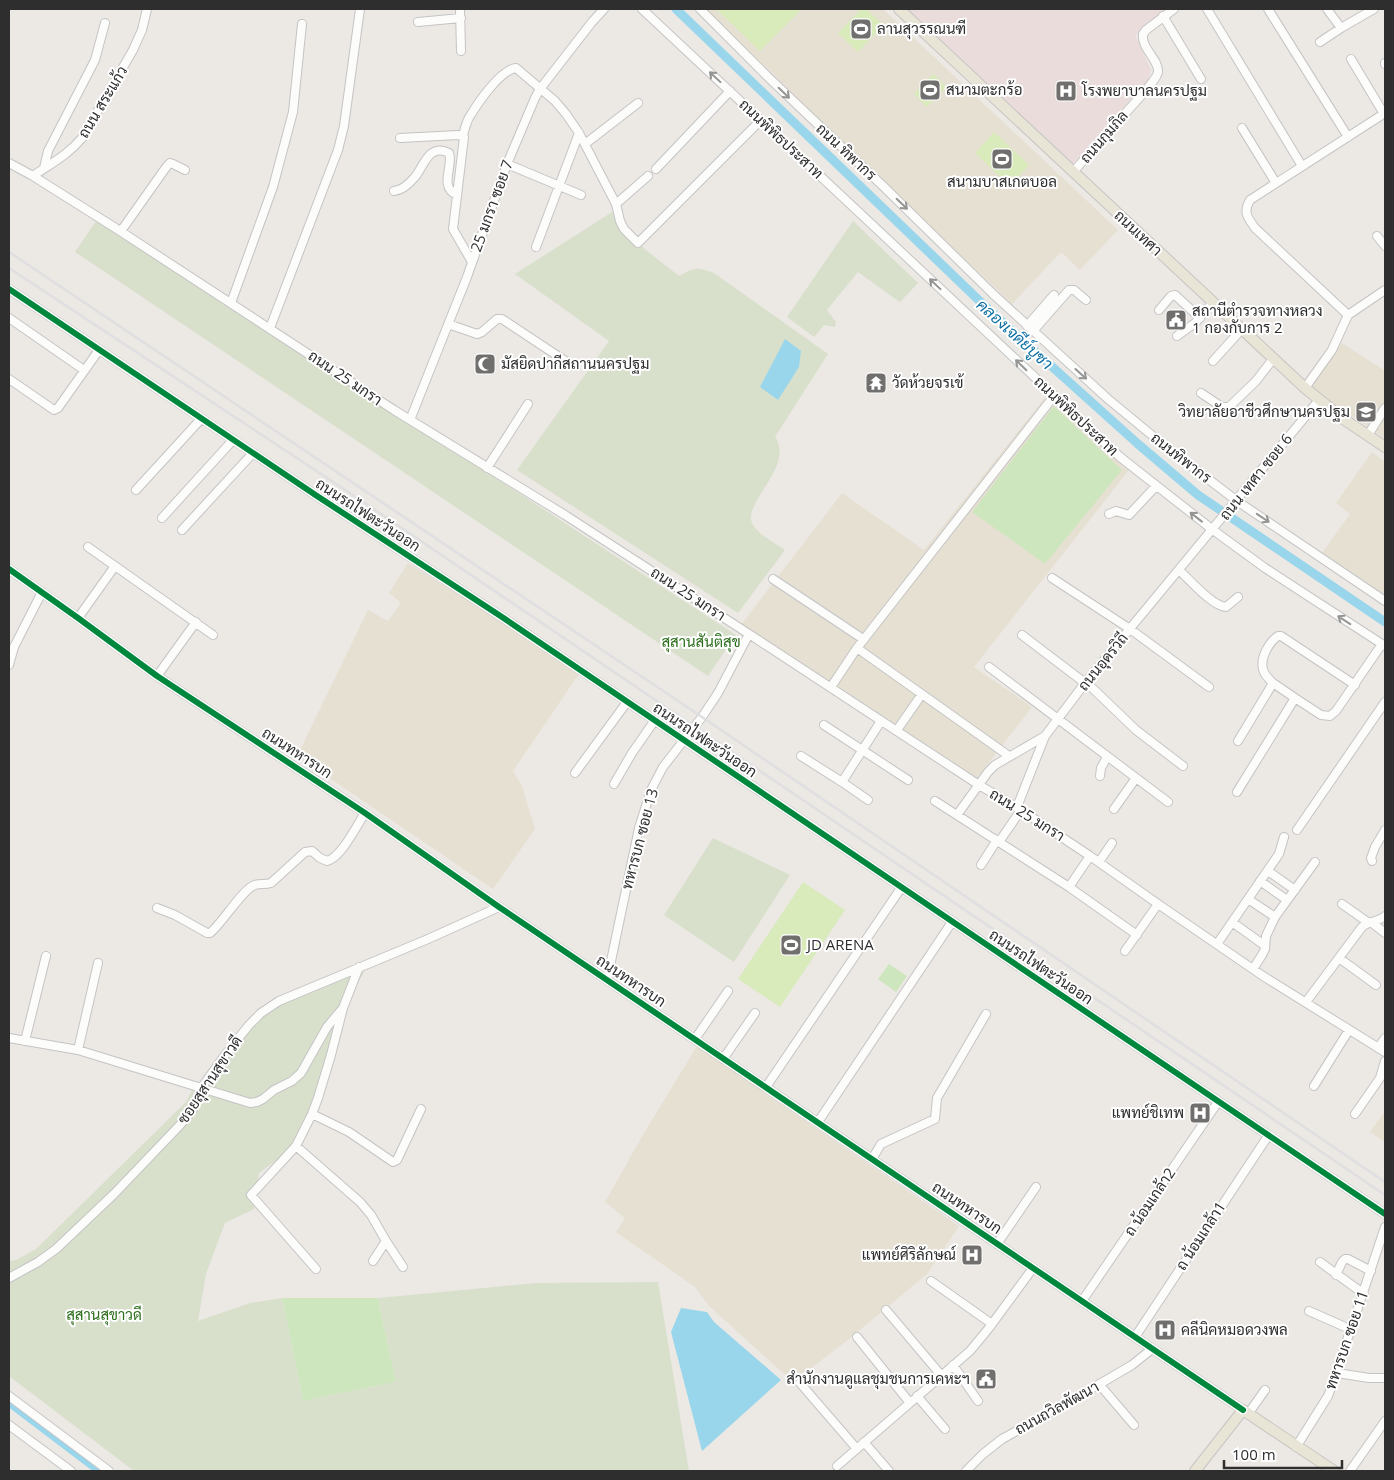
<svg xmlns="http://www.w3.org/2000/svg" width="1394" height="1480" viewBox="0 0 1394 1480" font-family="'Open Sans',Sarabun,sans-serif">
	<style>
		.education { fill: #e6e0d3 }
		.medical { fill: #e9dcdb }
		.green { fill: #cee6be }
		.cemetery { fill: #d8e0cc }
		.pitch { fill: #d9eabb }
		.water { fill: #99d6ec }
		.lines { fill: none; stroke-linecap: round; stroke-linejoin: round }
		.canal { stroke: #99d6ec; stroke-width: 9 }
		.minor-casing { stroke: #c5c4c5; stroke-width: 10 }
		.major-casing { stroke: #c6c5c4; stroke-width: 12 }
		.minor { stroke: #fcfcfb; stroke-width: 8 }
		.major { stroke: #e8e4d6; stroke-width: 10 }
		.rail { stroke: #dfdfe1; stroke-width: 2.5 }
		.cycleway-casing { stroke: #fff; stroke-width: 9 }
		.cycleway { stroke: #00873e; stroke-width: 6 }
		.oneway { stroke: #959594 }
		.labels { text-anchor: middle; stroke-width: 4; stroke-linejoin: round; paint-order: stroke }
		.poi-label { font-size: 15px; fill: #2e2e2e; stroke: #fff; text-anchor: start }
		.street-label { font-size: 15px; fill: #2e2e2e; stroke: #fff }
		.park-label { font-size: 15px; fill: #2c6e1b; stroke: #fff }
		.water-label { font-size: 16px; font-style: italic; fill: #0d6fa3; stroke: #fff }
	</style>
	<rect width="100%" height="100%" fill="#ece8e4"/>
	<path class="education" d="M706,9H883L1118,230L1080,270L1061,252L1012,304L887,185Z
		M1342,343L1385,371V439L1307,385Z
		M1047,395L1129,470L974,667L1032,707L977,778L741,625L842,493L924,550Z
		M1372,452L1385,462V595L1322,553L1350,514L1336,503Z
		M408,563L581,671L513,771L522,786L535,829L493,889L297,756L368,610L388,621L401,603L389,593Z
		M697,1046L959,1226L927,1274L849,1339L793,1382L708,1305L695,1287L616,1232L625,1218L605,1202L644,1133Z
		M1385,1111V1142L1370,1132Z"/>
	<path class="medical" d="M907,9H1170L1135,35L1151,70L1148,80L1072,165Z"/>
	<path class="green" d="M1054,406L1122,470L1045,564L972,512Z
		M889,964L907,976L896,992L878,979Z
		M282,1298H378L396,1382L303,1401Z"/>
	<path class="cemetery" d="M612,212C630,241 653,255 679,276C695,267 697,267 714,273L828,354L775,437C795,466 743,502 752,523C758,535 775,543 785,550L738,613L517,470L609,341L515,274Z
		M98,218L736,635L708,676L75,252Z
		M853,221L918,283L900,302L901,303L858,272L827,310L836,322L835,327L824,325L814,337L787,317Z
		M713,838L790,875L734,962L664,915Z
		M365,971L343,1008L314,1101L296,1146L259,1173L254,1209L225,1223L206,1274L198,1321L250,1303L282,1298L303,1401L396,1382L378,1298L536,1283L658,1282L689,1471H134L9,1376V1261L16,1260L36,1249L186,1102L192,1090L202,1091L261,1013L306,990Z"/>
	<path class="pitch" d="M716,9H802L760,51Z
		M861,9H866L884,25L858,52L838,33Z
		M933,74L946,87L927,107L914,94Z
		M994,132L1029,165L1010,186L975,153Z
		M803,882L845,910L780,1007L738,979Z"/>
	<path class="water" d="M785,339L801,351L799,367L778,400L760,387Z
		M681,1308L707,1312L714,1322L781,1380L702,1451L671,1332Z"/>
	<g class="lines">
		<path class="canal" d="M676,9L989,310L1138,444L1198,495L1385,622
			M9,1402L100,1471"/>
		<g class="minor-casing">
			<path id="minor" d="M460,9L461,51
				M642,9L1120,457L1213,530L1265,568L1385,646
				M700,9L769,78L884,187L993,294L1108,399L1165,446L1237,501L1385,601
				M1207,9L1302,166
				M1268,9L1348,137
				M1327,9L1341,28L1374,9
				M1163,16L1201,79
				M418,22L461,18
				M1320,42L1341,28
				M1351,59L1384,114
				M1385,63V64
				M1242,128L1276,183
				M463,135C465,129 466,122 470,116C478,103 500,70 516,68L555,101L566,114L579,133L616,204L620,221L624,229L638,243L761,120
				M400,138L458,135L464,137L453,229L472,262
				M585,144L638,103
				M9,163L33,176L117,229L394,410L565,515L749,634L979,785L1021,810L1090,856L1158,904L1263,976L1385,1052
				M507,164L581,195
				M44,168L48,151L95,60L105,23
				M656,169L730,91
				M1073,172L1147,89C1150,84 1157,78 1158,72C1159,59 1141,49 1143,34L1146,30L1174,9
				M33,176C50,164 68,155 82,138L133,50L142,30L147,9
				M394,191C402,190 409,184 414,178C423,169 428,142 449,153C454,166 438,187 457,195
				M616,204L648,176
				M121,231L167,166L170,163L173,164L185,170
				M1377,236L1385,246
				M536,247L579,133
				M9,289L317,496L502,617L1385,1214
				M231,303L273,187L293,112L302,24
				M1159,310L1171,296L1175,295L1200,318
				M1348,315L1255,228C1247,217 1243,212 1250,200L1385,113
				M1348,315L1385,290
				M9,318L84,370
				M448,324L477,334L482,332L497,319H502L573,366
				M1027,326L1054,295
				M270,328L338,150L344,126L360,9
				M1033,331L1069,290H1074L1086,300
				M1177,336L1195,323L1213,302
				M1213,361L1242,329
				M9,379L54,410L58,408L99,350
				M1305,388L1332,350L1348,315
				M1201,393L1222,407H1229L1256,381L1273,359
				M410,420L467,277L507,164L535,98L540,89L592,22L604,9
				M1368,435L1385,408
				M487,468L528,404
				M136,490L201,419
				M1109,514L1116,511L1129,515L1156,486
				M162,518L233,440
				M182,530L253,453
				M88,547L213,635
				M9,569L78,618L157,676L365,813L499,907L1243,1410
				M1179,570C1190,580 1212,606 1226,607L1238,597
				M1052,578L1130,629L1209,687
				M773,579L863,639
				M78,618L115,566
				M1022,635L1085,683
				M9,665L14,647L42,592
				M989,667L1168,802
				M157,676L196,622
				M1086,682L1136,730L1183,766
				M1273,683C1269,679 1264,675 1263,669C1260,658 1269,642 1278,636H1281L1355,685
				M831,687L857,648
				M824,725L908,780
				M897,730L922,694
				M1238,741L1273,683L1295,698
				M801,756L842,782
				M1009,756L857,648L1054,396
				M575,773L627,702
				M1100,776L1101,768L1107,757
				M614,784L632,753L655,720
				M1237,792L1295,698L1321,715L1330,716L1336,711L1382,644
				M868,800L842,782L881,721
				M935,801L1069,887L1137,935
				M1017,807L1045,736L1085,683L1319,400
				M1114,809L1136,778
				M957,815L988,772L995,765L1045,736
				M1297,830L1385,702
				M999,842L1021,810
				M1372,861L1371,858L1375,847L1385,830
				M1099,862L1112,843
				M981,865L997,840
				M1268,871L1295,890
				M1260,881L1287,900
				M1069,887L1090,856
				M1248,899L1275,917
				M1342,904L1369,923
				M157,908L175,915L207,933H210C222,924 243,888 255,885C260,883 265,885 271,883L305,852L312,851L320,858L327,861C341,858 357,825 365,813
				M1232,922L1264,945
				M1371,922L1385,933
				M1217,944L1279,854L1284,837
				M1125,951L1158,904
				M1339,958L1376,985
				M1253,969L1262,955L1265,949L1266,936L1275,917L1315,862
				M607,980L639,828L651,790L663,767L702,717L718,693L749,634
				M1306,1002L1362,927C1369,921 1378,922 1385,916
				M9,1038L78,1050L250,1103L257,1102L263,1099L274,1090L292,1081L301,1073L327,1027L343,1008
				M695,1039L728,991
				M25,1041L46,956
				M1378,1048L1385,1038
				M78,1050L98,963
				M723,1059L755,1013
				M1314,1086L1349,1030
				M766,1087L901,888
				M312,1114L349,1132L393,1162L397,1160L421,1109
				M1355,1114L1380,1078L1385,1061
				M818,1122L952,922
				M296,1146L360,1202L371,1215L386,1241L373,1261
				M872,1159L881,1144L935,1119L937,1098L986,1014
				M386,1241L403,1267
				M997,1244L1036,1187
				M1320,1262L1364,1294
				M316,1269L251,1195L296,1146L312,1114L318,1098L331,1055L343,1008L359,967
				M1336,1275L1342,1262L1345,1259H1348L1371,1271
				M9,1278L38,1262L56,1249L114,1194L180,1125L193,1109L202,1087L225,1055L249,1025L261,1013L279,1001L428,939L499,907
				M931,1281L992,1324
				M1082,1301L1218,1102
				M886,1310L941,1375
				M1309,1311L1352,1330
				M857,1337L910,1403
				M1135,1337L1268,1136
				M953,1365L978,1401
				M1337,1373L1369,1378H1385
				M800,1383L857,1449
				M1099,1384L1134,1425
				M9,1396L109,1471
				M917,1396L945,1429
				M1248,1414L1265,1390
				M9,1425L71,1471
				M864,1442L889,1471
				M1296,1447L1328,1396L1332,1385L1385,1227
				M837,1466L970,1351L989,1328L1033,1268
				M966,1471L983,1454L1002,1439L1062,1406L1132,1365L1152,1349
				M1350,1471L1385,1421"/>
		</g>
		<g class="major-casing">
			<path id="major" d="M899,9L1305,388L1342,418L1385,447
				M1195,1471L1243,1410L1334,1471"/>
		</g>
		<use href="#minor" class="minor"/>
		<use href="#major" class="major"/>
		<path class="rail" d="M9,252L702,717L1385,1182
			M9,268L362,501L1385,1195"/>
		<g class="cycleway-casing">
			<path id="cycleway" d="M9,289L317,496L502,617L1385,1214
				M9,569L78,618L157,676L365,813L499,907L1243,1410"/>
		</g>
		<use href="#cycleway" class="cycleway"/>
	</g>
	<defs><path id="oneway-shaft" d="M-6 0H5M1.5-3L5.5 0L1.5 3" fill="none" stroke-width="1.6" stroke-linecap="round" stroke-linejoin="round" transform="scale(1.25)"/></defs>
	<g class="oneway">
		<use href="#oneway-shaft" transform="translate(715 77) rotate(-137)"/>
		<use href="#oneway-shaft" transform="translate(784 93) rotate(44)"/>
		<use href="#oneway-shaft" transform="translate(902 204) rotate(44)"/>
		<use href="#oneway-shaft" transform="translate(935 284) rotate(-137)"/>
		<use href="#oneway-shaft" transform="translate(1021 365) rotate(-136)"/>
		<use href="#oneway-shaft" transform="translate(1081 374) rotate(42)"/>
		<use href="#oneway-shaft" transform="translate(1196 517) rotate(-142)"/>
		<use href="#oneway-shaft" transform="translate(1263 518) rotate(34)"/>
		<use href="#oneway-shaft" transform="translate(1344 620) rotate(-147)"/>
	</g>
	<defs>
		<g id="stadium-square" transform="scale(1.125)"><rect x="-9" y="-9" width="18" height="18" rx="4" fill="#706f6e" stroke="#fff"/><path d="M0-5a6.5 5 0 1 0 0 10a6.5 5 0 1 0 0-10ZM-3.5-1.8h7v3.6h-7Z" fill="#fff"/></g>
		<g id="hospital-square" transform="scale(1.125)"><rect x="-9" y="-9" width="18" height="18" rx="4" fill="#706f6e" stroke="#fff"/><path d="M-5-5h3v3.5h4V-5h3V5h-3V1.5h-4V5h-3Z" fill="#fff"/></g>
		<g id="civic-square" transform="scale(1.125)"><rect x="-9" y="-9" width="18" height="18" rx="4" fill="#706f6e" stroke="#fff"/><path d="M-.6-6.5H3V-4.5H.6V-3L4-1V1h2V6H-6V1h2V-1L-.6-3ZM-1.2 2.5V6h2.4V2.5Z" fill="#fff"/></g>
		<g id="mosque-square" transform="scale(1.125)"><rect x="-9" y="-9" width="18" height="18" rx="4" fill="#706f6e" stroke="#fff"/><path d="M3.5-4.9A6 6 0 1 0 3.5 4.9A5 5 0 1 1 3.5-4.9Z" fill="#fff"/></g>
		<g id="temple-square" transform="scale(1.125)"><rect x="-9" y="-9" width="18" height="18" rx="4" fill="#706f6e" stroke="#fff"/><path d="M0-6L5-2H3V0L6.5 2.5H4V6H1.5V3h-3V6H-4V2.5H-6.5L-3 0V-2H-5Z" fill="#fff"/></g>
		<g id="university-square" transform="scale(1.125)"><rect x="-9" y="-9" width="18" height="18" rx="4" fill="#706f6e" stroke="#fff"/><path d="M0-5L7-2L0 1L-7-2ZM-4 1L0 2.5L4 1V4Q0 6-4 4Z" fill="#fff"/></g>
	</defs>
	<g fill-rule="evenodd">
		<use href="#stadium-square" x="861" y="29"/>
		<use href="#stadium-square" x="930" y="90"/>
		<use href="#hospital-square" x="1066" y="91"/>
		<use href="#stadium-square" x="1002" y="159"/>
		<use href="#civic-square" x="1176" y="320"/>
		<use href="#mosque-square" x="485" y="364"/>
		<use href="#temple-square" x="876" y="383"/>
		<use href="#university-square" x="1366" y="412"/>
		<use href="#stadium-square" x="791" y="945"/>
		<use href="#hospital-square" x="1200" y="1113"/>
		<use href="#hospital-square" x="972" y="1255"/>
		<use href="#hospital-square" x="1165" y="1330"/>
		<use href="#civic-square" x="986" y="1379"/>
	</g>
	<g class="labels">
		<g class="poi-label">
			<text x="877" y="34">ลานสุวรรณนฑี</text>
			<text x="946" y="95">สนามตะกร้อ</text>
			<text x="1082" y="96">โรงพยาบาลนครปฐม</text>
			<text x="1002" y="187" text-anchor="middle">สนามบาสเกตบอล</text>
			<text x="1192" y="316">สถานีตำรวจทางหลวง<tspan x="1192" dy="17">1 กองกับการ 2</tspan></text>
			<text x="501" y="369">มัสยิดปากีสถานนครปฐม</text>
			<text x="892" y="388">วัดห้วยจรเข้</text>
			<text x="1350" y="417" text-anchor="end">วิทยาลัยอาชีวศึกษานครปฐม</text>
			<text x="807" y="950">JD ARENA</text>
			<text x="1184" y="1118" text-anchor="end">แพทย์ชิเทพ</text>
			<text x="956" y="1260" text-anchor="end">แพทย์ศิริลักษณ์</text>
			<text x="1181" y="1335">คลีนิคหมอดวงพล</text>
			<text x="970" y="1384" text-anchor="end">สำนักงานดูแลชุมชนการเคหะฯ</text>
		</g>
		<g class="street-label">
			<text transform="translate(103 102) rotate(-59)" y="5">ถนน สระแก้ว</text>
			<text transform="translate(1104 137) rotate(-49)" y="5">ถนนกุมภิล</text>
			<text transform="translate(781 139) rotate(43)" y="5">ถนนพิพิธประสาท</text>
			<text transform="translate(846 152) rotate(43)" y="5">ถนน ทิพากร</text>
			<text transform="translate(492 206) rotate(-70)" y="5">25 มกรา ซอย 7</text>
			<text transform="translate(1138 233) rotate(43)" y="5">ถนนเทศา</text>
			<text transform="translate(345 378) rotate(34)" y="5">ถนน 25 มกรา</text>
			<text transform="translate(1076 416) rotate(43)" y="5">ถนนพิพิธประสาท</text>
			<text transform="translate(1181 458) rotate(38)" y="5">ถนนทิพากร</text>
			<text transform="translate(1256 477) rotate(-51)" y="5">ถนน เทศา ซอย 6</text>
			<text transform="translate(368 515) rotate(33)" y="5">ถนนรถไฟตะวันออก</text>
			<text transform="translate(688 594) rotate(33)" y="5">ถนน 25 มกรา</text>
			<text transform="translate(1103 662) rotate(-51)" y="5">ถนนอุดรวิถี</text>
			<text transform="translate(705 740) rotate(34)" y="5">ถนนรถไฟตะวันออก</text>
			<text transform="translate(297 753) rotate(33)" y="5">ถนนทหารบก</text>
			<text transform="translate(1027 815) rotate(32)" y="5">ถนน 25 มกรา</text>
			<text transform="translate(640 839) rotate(-75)" y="5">ทหารบก ซอย 13</text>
			<text transform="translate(1041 967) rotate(34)" y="5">ถนนรถไฟตะวันออก</text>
			<text transform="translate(631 981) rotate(34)" y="5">ถนนทหารบก</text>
			<text transform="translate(210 1080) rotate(-56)" y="5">ซอยสุสานสุขาวดี</text>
			<text transform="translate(1150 1202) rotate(-56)" y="5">ถ น้อมเกล้า2</text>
			<text transform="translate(967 1208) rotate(34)" y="5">ถนนทหารบก</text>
			<text transform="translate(1201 1236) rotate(-57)" y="5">ถ น้อมเกล้า1</text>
			<text transform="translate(1347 1340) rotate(-71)" y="5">ทหารบก ซอย 11</text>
			<text transform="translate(1057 1408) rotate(-29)" y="5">ถนนถวิลพัฒนา</text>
		</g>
		<g class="park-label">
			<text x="701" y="647">สุสานสันติสุข</text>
			<text x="104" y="1320">สุสานสุขาวดี</text>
		</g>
		<g class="water-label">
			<text transform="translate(1015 334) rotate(42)" y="6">คลองเจดีย์บูชา</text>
		</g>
	</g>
	<rect width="1394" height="1480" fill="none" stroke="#2e2e2e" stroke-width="20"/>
	<path d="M1224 1460v8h118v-8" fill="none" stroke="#2e2e2e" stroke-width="2.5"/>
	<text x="1232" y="1460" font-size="15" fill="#2e2e2e" stroke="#ffffff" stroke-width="4" paint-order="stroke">100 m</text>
</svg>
